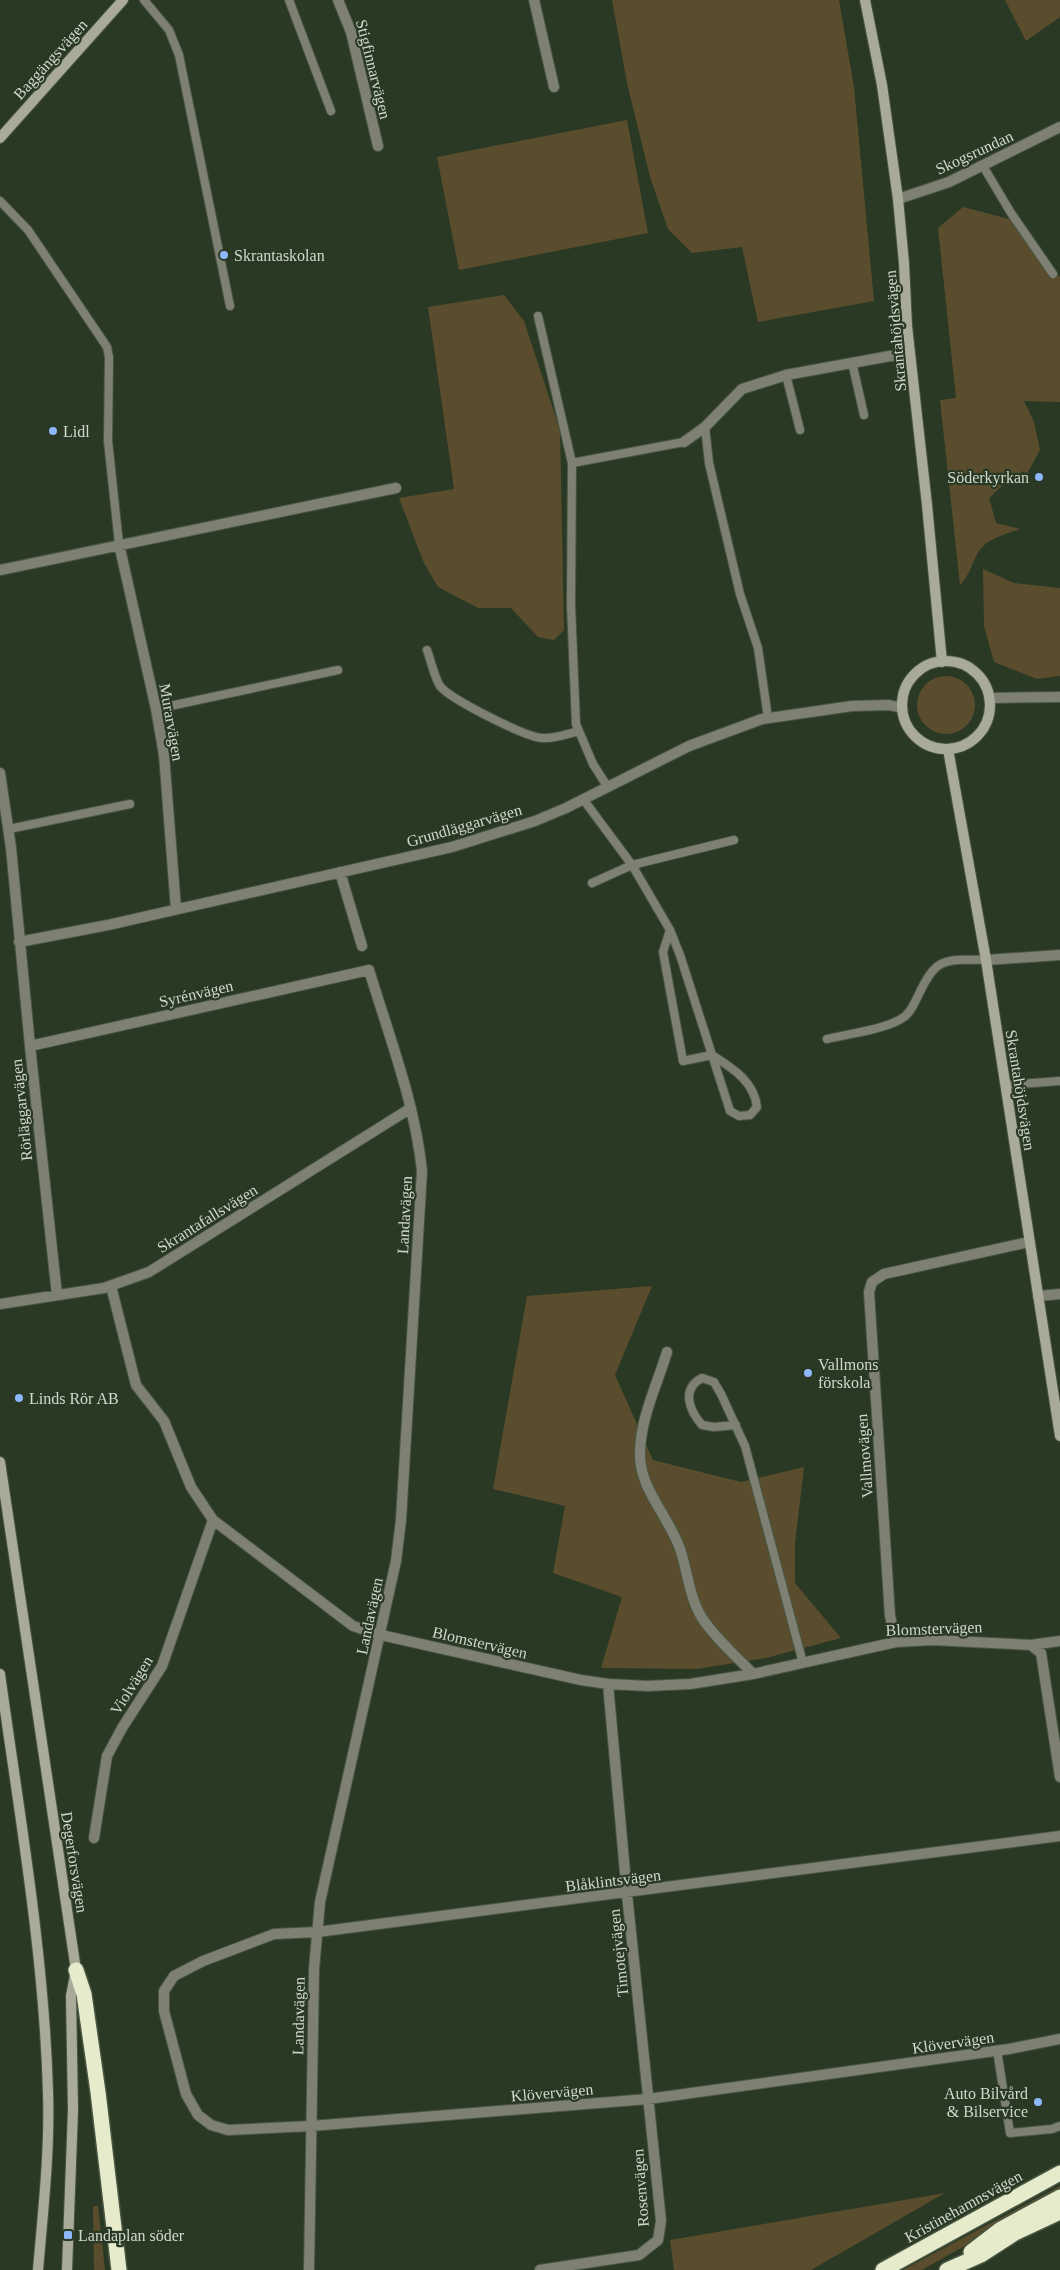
<svg xmlns="http://www.w3.org/2000/svg" width="1060" height="2270" viewBox="0 0 1060 2270" font-family="'Times New Roman',serif">
	<style>
		.green { fill: #5a4d2d }
		.lines { fill: none; stroke-linecap: round; stroke-linejoin: round }
		.lane-casing { stroke: #485642; stroke-width: 10 }
		.street-casing { stroke: #485642; stroke-width: 12 }
		.secondary-casing { stroke: #485642; stroke-width: 12 }
		.highway-casing { stroke: #485642; stroke-width: 18 }
		.lane { stroke: #7f8074; stroke-width: 8 }
		.street { stroke: #7f8074; stroke-width: 10 }
		.secondary { stroke: #a9ab98; stroke-width: 10 }
		.highway { stroke: #e6ebcc; stroke-width: 15 }
		.poi-dot { fill: #8eb8fd; stroke: #2a3924; stroke-width: 2 }
		.labels { text-anchor: middle; stroke-width: 4.5; stroke-linejoin: round; paint-order: stroke }
		.street-label { font-size: 16px; fill: #cfd9cc; stroke: #2a3924 }
		.poi-label { font-size: 16px; fill: #cfd9cc; stroke: #2a3924; text-anchor: start }
	</style>
	<rect width="100%" height="100%" fill="#2a3924"/>
	<path class="green" d="M612,0H839L854,87L874,301L758,322L742,247L692,253L668,229L650,177L627,83Z
		M1005,0H1060V17L1026,41Z
		M627,120L648,233L459,270L437,157Z
		M963,207L1009,219L1060,277V402L1024,401L1034,422L1040,450L1027,474L1022,471L1015,484L1008,480L989,498L996,523L1020,529C1005,534 985,539 977,554C971,566 969,576 960,585L940,400L956,398L938,228Z
		M504,295L524,321L560,430L564,630L554,640L538,637L511,608H478L438,587L424,563L399,498L454,489L428,307Z
		M983,569L1014,583L1060,588V676L1037,679L994,662L984,626Z
		M917 705a29 29 0 1 1 58 0a29 29 0 1 1-58 0Z
		M652,1286L615,1375L653,1460L741,1482L804,1467L795,1544V1583L841,1638L766,1658L697,1669L601,1668L622,1597L553,1573L565,1506L493,1489L527,1296Z
		M1060,2186V2192L922,2270H903Z
		M945,2193L811,2270H674L670,2240Z
		M93,2206H98L105,2270H94Z"/>
	<g class="lines">
		<g class="lane-casing">
			<path id="lane" d="M144,0L169,30L179,55L230,306
				M289,0L331,111
				M983,166L1011,213L1053,274
				M0,201L28,230L107,347L109,357L108,441L119,544
				M538,316L572,463
				M852,362L864,415
				M786,375L800,430
				M705,427L709,463L740,594L758,648L768,718
				M427,650C431,661 434,676 440,686C450,699 525,737 542,738C554,739 567,734 579,731
				M156,709L338,670
				M607,786L593,764L576,724L571,606L572,463L684,442
				M583,799L632,865L670,930L680,955L730,1111L739,1116L750,1115L757,1107C754,1081 732,1068 712,1055L683,1061L663,952L670,930
				M9,829L130,804
				M592,883L632,865L734,840
				M827,1039C848,1034 882,1030 901,1019C909,1015 913,1006 917,998C936,957 943,959 986,960
				M1005,1085L1060,1081
				M736,1425L714,1427L702,1425C689,1410 681,1389 702,1378L714,1382L721,1394L745,1446L803,1663
				M997,2050L1010,2133L1052,2129L1060,2126"/>
		</g>
		<g class="street-casing">
			<path id="street" d="M338,0L351,32L378,146
				M534,0L554,87
				M898,199L949,182L1060,127
				M684,442L705,427L742,389L786,375L890,356L910,355
				M119,544L156,709L164,755L176,909
				M0,570L396,488
				M989,698L1060,697
				M0,773L11,848L30,1046L57,1295
				M340,872L362,946
				M19,942L108,925L452,847L535,821L566,808L689,746L762,719L852,706L889,705L902,708
				M986,960L1060,955
				M30,1046L369,970C389,1036 415,1103 422,1171L401,1520L396,1561L320,1902L314,1969L309,2270
				M111,1286L136,1385L164,1421L191,1487L213,1520L353,1626L381,1635L581,1680L608,1684L647,1686L690,1684L753,1674L896,1642L932,1640L1031,1645L1060,1641
				M1038,1296L1060,1294
				M0,1304L104,1288L149,1272L411,1108
				M667,1352C657,1385 641,1417 640,1451C638,1488 669,1516 680,1549C688,1572 689,1597 702,1618C715,1638 736,1656 753,1674
				M896,1642L890,1616L869,1292L872,1282L884,1274L1029,1242
				M1031,1645L1041,1653L1060,1777
				M1060,1836L317,1932L274,1934L203,1961L174,1976L164,1991V2011L186,2094L198,2115L211,2125L228,2130L311,2126L648,2099L1009,2049L1060,2039
				M94,1838L107,1756L122,1728L162,1666L213,1520
				M540,2270L639,2255L658,2240L661,2221L627,1894L608,1684"/>
		</g>
		<g class="secondary-casing">
			<path id="secondary" d="M865,0L882,85L898,199L904,263L907,326L927,505L942,662
				M0,138L123,0
				M902 705a44 44 0 1 1 88 0a44 44 0 1 1-88 0Z
				M948,749L986,960L1060,1436
				M0,1462L76,1970L71,1996L73,2110L67,2270
				M0,1674C19,1813 44,1952 48,2092C50,2151 43,2211 38,2270"/>
		</g>
		<g class="highway-casing">
			<path id="highway" d="M76,1970L84,1994L98,2092L119,2270
				M971,2252L1001,2229L1060,2197
				M883,2270L1060,2173
				M947,2270L981,2255L1015,2233L1060,2212"/>
		</g>
		<use href="#lane" class="lane"/>
		<use href="#street" class="street"/>
		<use href="#secondary" class="secondary"/>
		<use href="#highway" class="highway"/>
	</g>
	<g class="poi-dot">
		<circle cx="224" cy="255" r="5"/>
		<circle cx="53" cy="431" r="5"/>
		<circle cx="1039" cy="477" r="5"/>
		<circle cx="808" cy="1373" r="5"/>
		<circle cx="19" cy="1398" r="5"/>
		<circle cx="1038" cy="2102" r="5"/>
		<rect x="63" y="2230" width="10" height="10" rx="2.5"/>
	</g>
	<g class="labels">
		<g class="street-label">
			<text transform="translate(50 59) rotate(-48)" y="6">Baggängsvägen</text>
			<text transform="translate(374 69) rotate(76)" y="6">Stigfinnarvägen</text>
			<text transform="translate(974 152) rotate(-25)" y="6">Skogsrundan</text>
			<text transform="translate(895 331) rotate(-95)" y="6">Skrantahöjdsvägen</text>
			<text transform="translate(172 722) rotate(80)" y="6">Murarvägen</text>
			<text transform="translate(464 825) rotate(-16)" y="6">Grundläggarvägen</text>
			<text transform="translate(196 993) rotate(-13)" y="6">Syrénvägen</text>
			<text transform="translate(1021 1090) rotate(81)" y="6">Skrantahöjdsvägen</text>
			<text transform="translate(21 1110) rotate(-96)" y="6">Rörläggarvägen</text>
			<text transform="translate(404 1215) rotate(-87)" y="6">Landavägen</text>
			<text transform="translate(207 1218) rotate(-32)" y="6">Skrantafallsvägen</text>
			<text transform="translate(864 1456) rotate(-94)" y="6">Vallmovägen</text>
			<text transform="translate(369 1616) rotate(-78)" y="6">Landavägen</text>
			<text transform="translate(934 1628) rotate(-2)" y="6">Blomstervägen</text>
			<text transform="translate(480 1642) rotate(13)" y="6">Blomstervägen</text>
			<text transform="translate(131 1685) rotate(-58)" y="6">Violvägen</text>
			<text transform="translate(75 1862) rotate(81)" y="6">Degerforsvägen</text>
			<text transform="translate(613 1880) rotate(-7)" y="6">Blåklintsvägen</text>
			<text transform="translate(618 1953) rotate(-96)" y="6">Timotejvägen</text>
			<text transform="translate(298 2016) rotate(-89)" y="6">Landavägen</text>
			<text transform="translate(953 2042) rotate(-8)" y="6">Klövervägen</text>
			<text transform="translate(552 2092) rotate(-5)" y="6">Klövervägen</text>
			<text transform="translate(640 2188) rotate(-94)" y="6">Rosenvägen</text>
			<text transform="translate(963 2206) rotate(-29)" y="6">Kristinehamnsvägen</text>
		</g>
		<g class="poi-label">
			<text x="234" y="261">Skrantaskolan</text>
			<text x="63" y="437">Lidl</text>
			<text x="1029" y="483" text-anchor="end">Söderkyrkan</text>
			<text x="818" y="1370">Vallmons<tspan x="818" dy="18">förskola</tspan></text>
			<text x="29" y="1404">Linds Rör AB</text>
			<text x="1028" y="2099" text-anchor="end">Auto Bilvård<tspan x="1028" dy="18">&amp; Bilservice</tspan></text>
			<text x="78" y="2241">Landaplan söder</text>
		</g>
	</g>
</svg>
